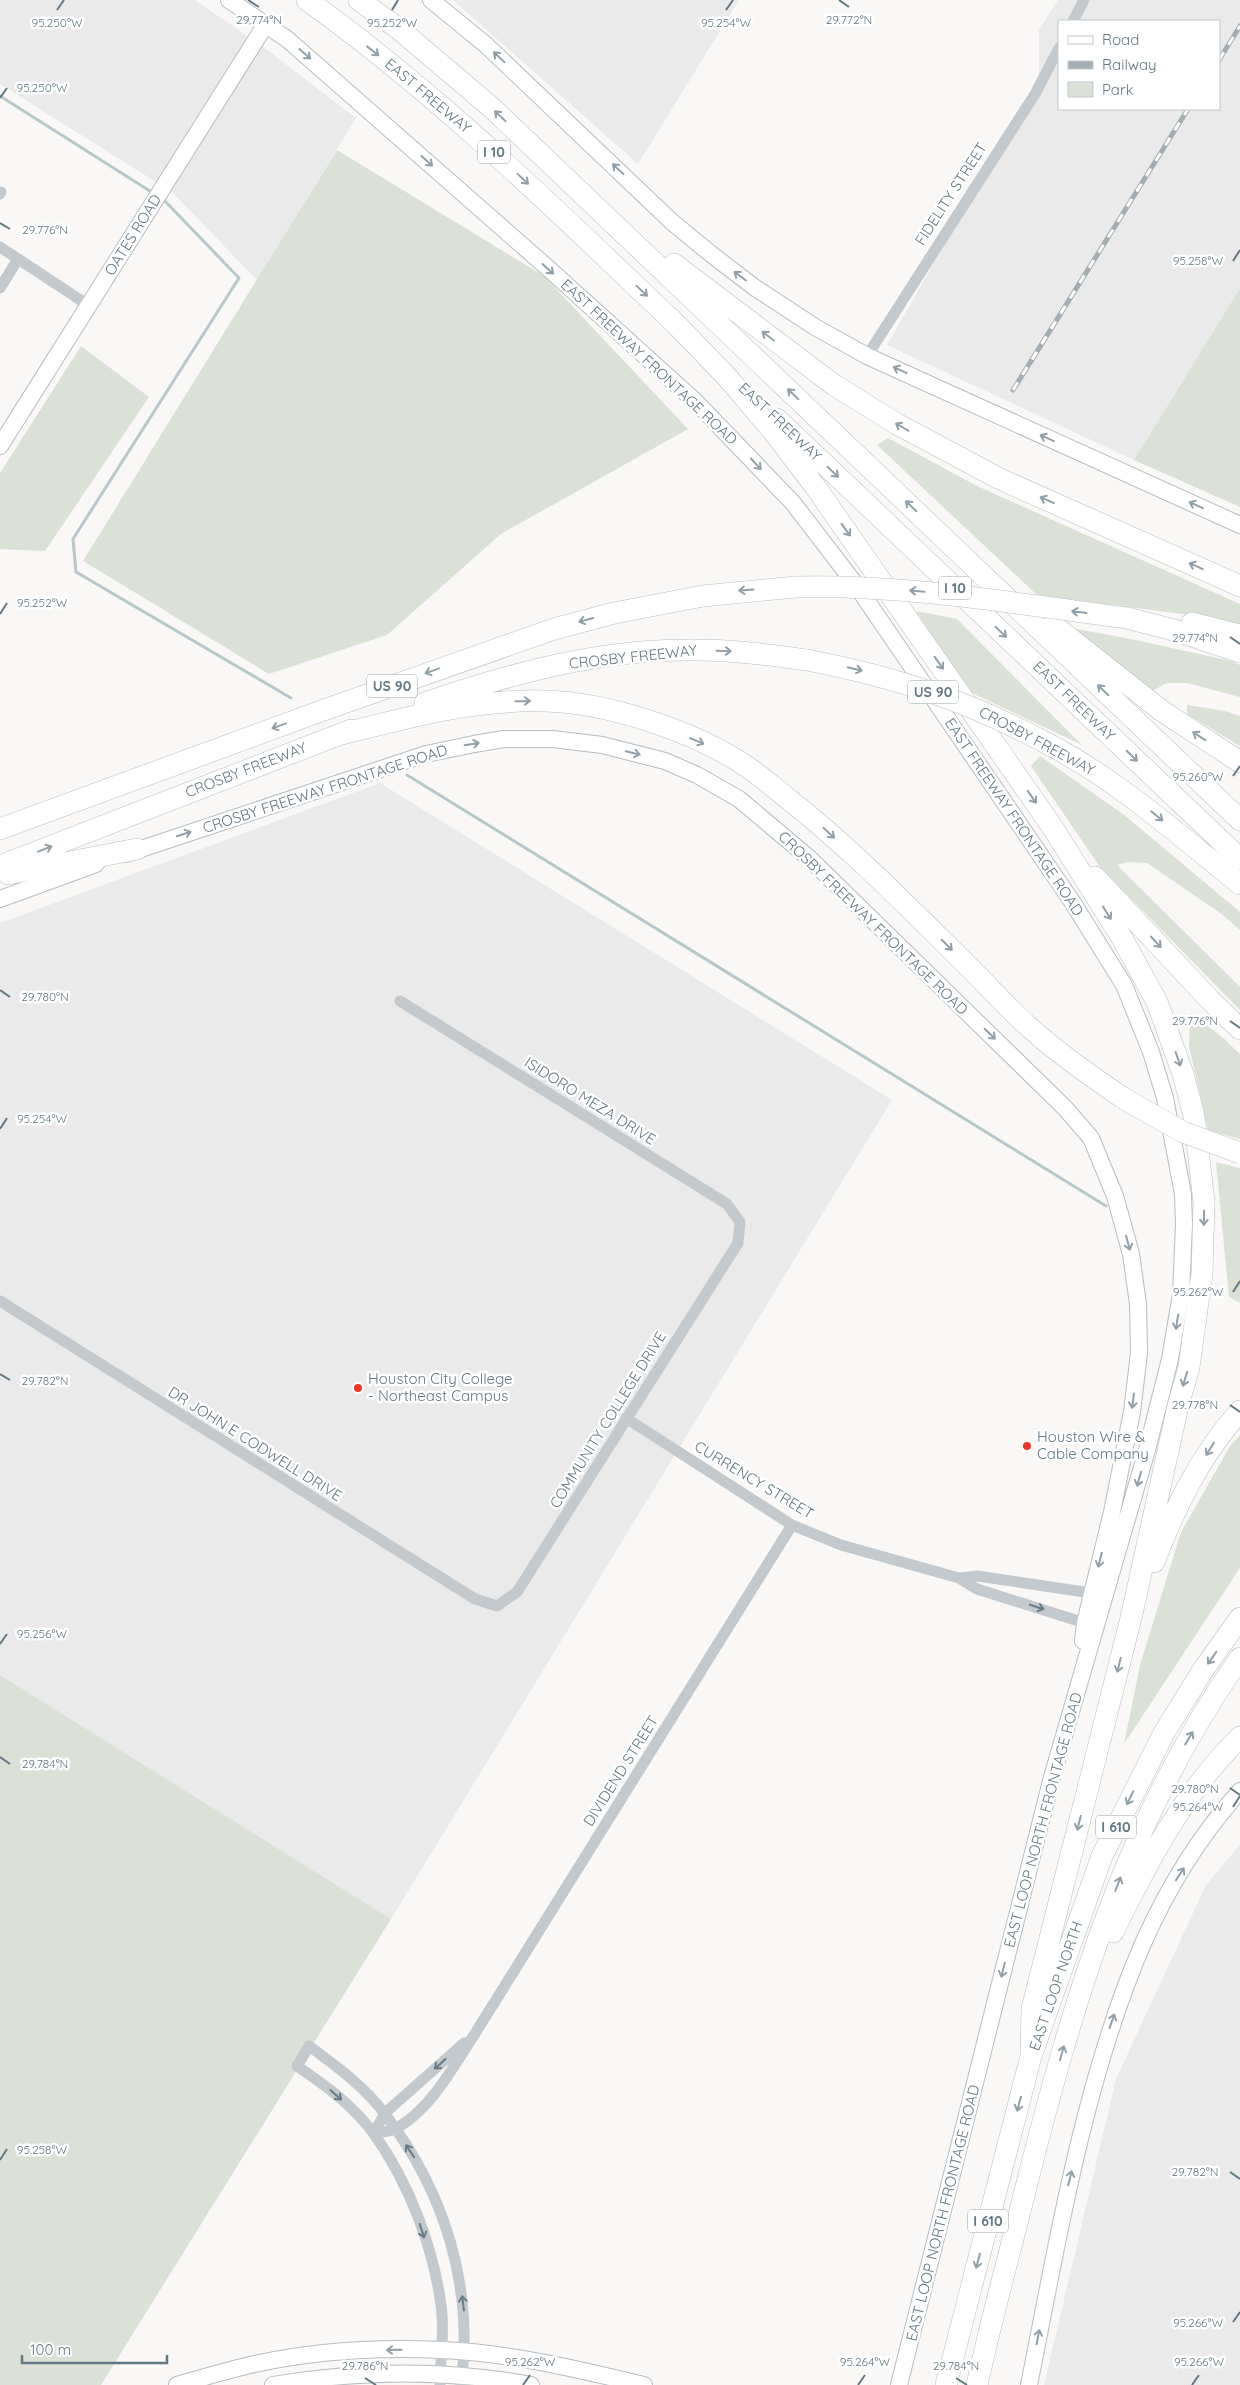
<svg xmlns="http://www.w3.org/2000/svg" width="1240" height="2385" viewBox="0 0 1240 2385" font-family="Quicksand,sans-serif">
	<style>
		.built { fill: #e9eae9; fill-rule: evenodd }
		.green { fill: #dbe1d7 }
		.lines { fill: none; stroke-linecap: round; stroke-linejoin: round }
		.stream { stroke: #b9c8ca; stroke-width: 3 }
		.secondary-casing { stroke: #b6bdc0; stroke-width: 18 }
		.highway-casing { stroke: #b8bdbf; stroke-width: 22 }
		.street { stroke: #c3c9cc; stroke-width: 11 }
		.secondary { stroke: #fff; stroke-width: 16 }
		.highway { stroke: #fff; stroke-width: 21 }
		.rail-casing { stroke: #a4adb1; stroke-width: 5 }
		.rail { stroke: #fff; stroke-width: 3; stroke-dasharray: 9; stroke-linecap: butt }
		.highway-bridge-casing { stroke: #b8bdbf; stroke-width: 22; stroke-linecap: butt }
		.highway-bridge { stroke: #fff; stroke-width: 21 }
		.oneway { stroke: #91a0a8 }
		.oneway2 { stroke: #677c86 }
		.ticks { fill: none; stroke: #627882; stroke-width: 2 }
		.poi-dot { fill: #e93925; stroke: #fff; stroke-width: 2 }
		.labels { text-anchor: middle; stroke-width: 5; stroke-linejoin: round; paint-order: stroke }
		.shield { fill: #fff; stroke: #91a0a8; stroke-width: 1 }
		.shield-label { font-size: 14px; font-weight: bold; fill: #627882 }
		.street-label { font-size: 15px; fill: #627882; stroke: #fff }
		.poi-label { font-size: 15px; fill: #627882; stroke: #fff; text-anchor: start }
		.ticks-label { font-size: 12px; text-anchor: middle; fill: #627882; stroke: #fff; stroke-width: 5; stroke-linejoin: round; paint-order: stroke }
	</style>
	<rect width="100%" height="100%" fill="#f9f8f6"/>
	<path class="built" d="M0,0H195L262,46L356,118L257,280L172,192L0,84Z
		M453,0H739L638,164Z
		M1058,0H1240V288L1134,460L887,345L1039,79V30ZM1059,21H1219V109H1059Z
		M380,783L892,1100L391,1919L0,1675V923Z
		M1240,1845V2385H1044L1116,2079L1206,1885Z"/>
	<path class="green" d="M337,150L544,276L688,429L501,534L387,635L269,674L83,561Z
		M1240,288V507L1134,460Z
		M81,346L149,397L45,551L0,549V473Z
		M888,438L977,486L1240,604V627L1205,617L1037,595L877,445Z
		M916,611L957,619L1082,745L970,692Z
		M1071,628L1131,639L1231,661L1240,665V697L1187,683H1167L1152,691Z
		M1187,705L1225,711L1240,716V746L1187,714Z
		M1040,756L1123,814L1240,912V930L1223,915L1147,863L1127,862L1117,865L1240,987V1010L1100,867L1031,766Z
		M1190,1013L1222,1037L1240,1054V1139L1208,1130L1189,1046Z
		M1216,1162L1240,1168V1303L1229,1297Z
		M1240,1435V1568L1124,1744L1140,1665L1181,1532L1230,1446Z
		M0,1675L391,1919L101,2385H0Z"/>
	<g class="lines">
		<path class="stream" d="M0,96L153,193
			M163,199L239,278L73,539L76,572L291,698
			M407,775L1106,1206"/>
		<g class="secondary-casing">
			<path id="secondary" d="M229,0L287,39L549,269L697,403L793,503L856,585L1073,903L1124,985L1151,1052L1165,1098L1183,1194L1184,1225L1181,1294L1170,1359L1147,1450L1052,1777L899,2385
				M431,0L486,45L672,222L711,254L754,287L815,327L867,356L1240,525
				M0,446L266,24
				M126,854L426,754L474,744L504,739H553L602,745L665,761L697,775L739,799L809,858L1065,1108L1091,1138L1115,1196L1131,1254L1138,1304L1139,1353L1132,1412L1112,1512L1085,1623L1083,1641
				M0,899L96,864
				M177,2385C201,2378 225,2371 250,2365C312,2351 379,2347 442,2350C511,2353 577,2369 644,2385
				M273,2385C359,2370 445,2369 531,2385
				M1029,2385C1047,2295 1063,2204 1086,2115C1117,1996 1156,1884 1240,1791"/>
		</g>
		<g class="highway-casing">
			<path id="highway" d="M307,0C442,97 560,214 680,328
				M359,0L399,29L492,108L1240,820
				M674,264L834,385L897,424L1000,479L1240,586
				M670,318L727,377L773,431L817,489L1053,828L1122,938L1157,1002L1183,1074L1194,1116L1204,1202L1202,1273L1189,1367L1178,1406L1131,1618L1032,2009L1031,2056
				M777,419L1240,859
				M1127,618L1174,630L1240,652
				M1192,623L1240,635
				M1053,625L1162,711L1240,762
				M425,703C512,673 604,648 697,650C734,650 770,655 807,660
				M338,735C405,718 474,699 544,701C606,702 694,731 746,766C760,775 773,787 787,798C852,849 911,910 971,969C993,991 1014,1015 1037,1034C1064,1058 1094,1078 1123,1098
				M1052,746C1121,783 1179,835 1240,884
				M0,829L321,711L554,629L614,613L703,596L795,587
				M0,866L351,730
				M8,874L137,849
				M1095,877L1210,1000L1240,1029
				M1154,1562C1175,1507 1200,1456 1240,1411
				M1113,1932C1148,1861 1183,1793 1240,1737
				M946,2385L1031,2056L1102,1856L1164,1733L1203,1670L1240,1618
				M977,2385C991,2320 1009,2256 1025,2191C1073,2001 1125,1821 1240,1658"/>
		</g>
		<path class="street" d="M1073,21L1084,0
			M0,194L1,192
			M0,247L88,305
			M0,288L18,259
			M867,356L1035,94L1059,48
			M0,1301L475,1599L497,1606L517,1592L738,1243L740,1222L727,1204L400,1001
			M626,1418L792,1525L841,1545L959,1578L977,1589L1085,1623
			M959,1578L978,1576L1091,1593
			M374,2133C381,2132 391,2132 397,2128C433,2107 454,2065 476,2032L792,1525
			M374,2133L385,2113L464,2043
			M440,2385C440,2359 445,2332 441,2305C433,2246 409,2183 374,2134C354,2106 325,2085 297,2066L309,2046C336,2066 365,2087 385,2114C445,2193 474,2286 461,2385"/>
		<use href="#secondary" class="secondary"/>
		<use href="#highway" class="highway"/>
		<g class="rail-casing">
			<path id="rail" d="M1219,60L1240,26
				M1013,390L1188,109"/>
		</g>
		<use href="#rail" class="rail"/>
		<g class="highway-bridge-casing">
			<path id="highway-bridge" d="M795,587C906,584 1017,604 1127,618
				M807,660C897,677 971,702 1052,746
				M1123,1098L1183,1132L1240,1153"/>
		</g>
		<use href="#highway-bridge" class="highway-bridge"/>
	</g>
	<defs><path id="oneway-shaft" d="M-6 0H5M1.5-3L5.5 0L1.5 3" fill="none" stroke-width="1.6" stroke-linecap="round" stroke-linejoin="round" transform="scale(1.25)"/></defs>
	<g class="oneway">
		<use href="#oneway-shaft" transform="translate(373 51) rotate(38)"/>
		<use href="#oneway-shaft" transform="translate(305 54) rotate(41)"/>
		<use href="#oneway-shaft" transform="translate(499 57) rotate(-137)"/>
		<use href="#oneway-shaft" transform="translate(500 116) rotate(-137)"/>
		<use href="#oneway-shaft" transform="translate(427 161) rotate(42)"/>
		<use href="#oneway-shaft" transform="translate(618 169) rotate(-137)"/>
		<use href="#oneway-shaft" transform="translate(523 179) rotate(43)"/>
		<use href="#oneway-shaft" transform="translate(548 269) rotate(42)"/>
		<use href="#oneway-shaft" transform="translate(740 276) rotate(-143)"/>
		<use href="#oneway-shaft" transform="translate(642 291) rotate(43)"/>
		<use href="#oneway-shaft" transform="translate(768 336) rotate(-143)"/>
		<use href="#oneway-shaft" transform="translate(900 370) rotate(-155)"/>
		<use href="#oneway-shaft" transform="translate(793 394) rotate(-136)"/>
		<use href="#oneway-shaft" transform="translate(902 427) rotate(-150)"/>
		<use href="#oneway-shaft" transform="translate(1047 438) rotate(-156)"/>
		<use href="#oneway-shaft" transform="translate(756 464) rotate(47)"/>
		<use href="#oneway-shaft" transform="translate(833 472) rotate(43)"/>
		<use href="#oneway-shaft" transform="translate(1047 500) rotate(-156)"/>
		<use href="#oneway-shaft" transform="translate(1196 505) rotate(-156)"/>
		<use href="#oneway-shaft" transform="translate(911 506) rotate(-136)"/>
		<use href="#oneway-shaft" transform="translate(846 530) rotate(54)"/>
		<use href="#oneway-shaft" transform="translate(1196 566) rotate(-156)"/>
		<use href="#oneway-shaft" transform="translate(746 590) rotate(176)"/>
		<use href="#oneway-shaft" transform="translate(917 591) rotate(-175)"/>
		<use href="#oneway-shaft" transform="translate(1079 612) rotate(-173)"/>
		<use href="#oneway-shaft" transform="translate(586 620) rotate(165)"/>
		<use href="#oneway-shaft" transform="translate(1001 632) rotate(43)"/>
		<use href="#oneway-shaft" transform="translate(724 651) rotate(2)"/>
		<use href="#oneway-shaft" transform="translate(939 663) rotate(55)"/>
		<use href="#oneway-shaft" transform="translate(855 669) rotate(13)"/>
		<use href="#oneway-shaft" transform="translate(432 671) rotate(160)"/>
		<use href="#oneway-shaft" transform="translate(1103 690) rotate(-136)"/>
		<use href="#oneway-shaft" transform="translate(523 701) rotate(-1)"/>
		<use href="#oneway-shaft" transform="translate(279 726) rotate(160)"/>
		<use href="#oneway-shaft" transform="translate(1199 736) rotate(-147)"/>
		<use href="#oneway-shaft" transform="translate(697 741) rotate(23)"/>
		<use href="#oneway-shaft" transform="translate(472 744) rotate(-10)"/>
		<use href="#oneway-shaft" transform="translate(633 753) rotate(14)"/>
		<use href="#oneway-shaft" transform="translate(1132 756) rotate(44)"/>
		<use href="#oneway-shaft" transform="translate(1032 797) rotate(55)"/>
		<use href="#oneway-shaft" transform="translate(1157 816) rotate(39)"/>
		<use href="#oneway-shaft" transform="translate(829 833) rotate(43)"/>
		<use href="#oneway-shaft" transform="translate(184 834) rotate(-18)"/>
		<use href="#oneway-shaft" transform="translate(45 849) rotate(-21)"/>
		<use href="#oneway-shaft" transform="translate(1107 913) rotate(58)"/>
		<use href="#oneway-shaft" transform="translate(1156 942) rotate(47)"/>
		<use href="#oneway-shaft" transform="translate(947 945) rotate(45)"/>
		<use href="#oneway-shaft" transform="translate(990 1034) rotate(44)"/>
		<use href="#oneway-shaft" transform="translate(1178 1059) rotate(71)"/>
		<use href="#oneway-shaft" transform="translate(1204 1218) rotate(91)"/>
		<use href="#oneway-shaft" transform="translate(1128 1243) rotate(75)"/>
		<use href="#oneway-shaft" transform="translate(1177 1322) rotate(99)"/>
		<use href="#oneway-shaft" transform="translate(1185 1379) rotate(107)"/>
		<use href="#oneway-shaft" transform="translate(1133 1401) rotate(97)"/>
		<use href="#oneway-shaft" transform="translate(1210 1449) rotate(122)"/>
		<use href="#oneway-shaft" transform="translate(1139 1479) rotate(106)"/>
		<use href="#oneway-shaft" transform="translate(1100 1560) rotate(104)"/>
		<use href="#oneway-shaft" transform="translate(1212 1658) rotate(125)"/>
		<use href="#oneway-shaft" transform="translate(1119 1665) rotate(104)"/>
		<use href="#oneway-shaft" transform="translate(1189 1738) rotate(-59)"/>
		<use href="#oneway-shaft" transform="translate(1130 1798) rotate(116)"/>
		<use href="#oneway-shaft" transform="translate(1079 1823) rotate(104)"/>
		<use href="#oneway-shaft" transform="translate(1180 1874) rotate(-57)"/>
		<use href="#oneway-shaft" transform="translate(1118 1884) rotate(-69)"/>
		<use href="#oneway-shaft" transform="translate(1003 1970) rotate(104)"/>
		<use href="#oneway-shaft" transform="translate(1112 2021) rotate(-71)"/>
		<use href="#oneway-shaft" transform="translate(1062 2053) rotate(-74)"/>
		<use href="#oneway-shaft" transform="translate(1019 2104) rotate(105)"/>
		<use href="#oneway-shaft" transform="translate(1070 2178) rotate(-76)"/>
		<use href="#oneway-shaft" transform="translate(978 2261) rotate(105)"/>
		<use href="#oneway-shaft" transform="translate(1038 2337) rotate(-79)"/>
		<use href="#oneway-shaft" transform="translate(394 2350) rotate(179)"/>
	</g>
	<g class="oneway2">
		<use href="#oneway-shaft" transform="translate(1037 1607) rotate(18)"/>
		<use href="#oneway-shaft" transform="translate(440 2064) rotate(138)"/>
		<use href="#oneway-shaft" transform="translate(336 2095) rotate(42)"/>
		<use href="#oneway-shaft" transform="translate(410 2151) rotate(-124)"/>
		<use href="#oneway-shaft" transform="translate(422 2231) rotate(72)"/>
		<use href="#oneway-shaft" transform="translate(463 2303) rotate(-97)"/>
	</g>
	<path class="ticks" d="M248,0L259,7M839,0L849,7M57,10L64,0M392,10L398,0M726,10L733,0M0,98L7,88M0,223L10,229M1233,261L1240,250M0,614L7,603M1230,637L1240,644M1233,776L1240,766M0,990L10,997M1230,1021L1240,1028M0,1129L7,1118M1233,1292L1240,1281M0,1374L10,1380M1230,1405L1240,1412M0,1644L7,1634M0,1757L10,1764M1230,1788L1240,1795M1233,1807L1240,1796M0,2160L7,2149M1230,2172L1240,2179M1233,2322L1240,2312M365,2378L376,2385M956,2378L967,2385M523,2385L530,2375M858,2385L865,2375M1192,2385L1199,2375"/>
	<g class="poi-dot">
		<circle cx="358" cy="1388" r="5"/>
		<circle cx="1027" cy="1446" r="5"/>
	</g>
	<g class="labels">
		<g class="shield">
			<rect x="478" y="140.5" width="32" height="23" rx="4"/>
			<rect x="939" y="576.5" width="32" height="23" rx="4"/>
			<rect x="367" y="674.5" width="50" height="23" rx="4"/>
			<rect x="908" y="680.5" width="50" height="23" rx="4"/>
			<rect x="1096" y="1815.5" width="40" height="23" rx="4"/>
			<rect x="968" y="2209.5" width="40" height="23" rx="4"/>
		</g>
		<g class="shield-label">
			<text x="494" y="157">I 10</text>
			<text x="955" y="593">I 10</text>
			<text x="392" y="691">US 90</text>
			<text x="933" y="697">US 90</text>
			<text x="1116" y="1832">I 610</text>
			<text x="988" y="2226">I 610</text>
		</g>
		<g class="street-label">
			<text transform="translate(428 96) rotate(40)" y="5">EAST FREEWAY</text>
			<text transform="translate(951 194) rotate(-57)" y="5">FIDELITY STREET</text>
			<text transform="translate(133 235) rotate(-58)" y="5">OATES ROAD</text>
			<text transform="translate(649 362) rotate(43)" y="5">EAST FREEWAY FRONTAGE ROAD</text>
			<text transform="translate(780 422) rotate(43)" y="5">EAST FREEWAY</text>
			<text transform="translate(633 657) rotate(-6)" y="5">CROSBY FREEWAY</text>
			<text transform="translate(1074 701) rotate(44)" y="5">EAST FREEWAY</text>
			<text transform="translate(1037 741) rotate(28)" y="5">CROSBY FREEWAY</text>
			<text transform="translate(246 770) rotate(-21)" y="5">CROSBY FREEWAY</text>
			<text transform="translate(325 789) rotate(-18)" y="5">CROSBY FREEWAY FRONTAGE ROAD</text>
			<text transform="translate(1014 817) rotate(56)" y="5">EAST FREEWAY FRONTAGE ROAD</text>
			<text transform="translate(873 923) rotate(44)" y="5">CROSBY FREEWAY FRONTAGE ROAD</text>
			<text transform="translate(590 1101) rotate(32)" y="5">ISIDORO MEZA DRIVE</text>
			<text transform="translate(608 1420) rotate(-58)" y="5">COMMUNITY COLLEGE DRIVE</text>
			<text transform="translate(255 1444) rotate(32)" y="5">DR JOHN E CODWELL DRIVE</text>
			<text transform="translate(754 1480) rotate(31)" y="5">CURRENCY STREET</text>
			<text transform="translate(621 1771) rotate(-58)" y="5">DIVIDEND STREET</text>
			<text transform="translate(1043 1820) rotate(-75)" y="5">EAST LOOP NORTH FRONTAGE ROAD</text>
			<text transform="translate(1056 1986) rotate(-71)" y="5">EAST LOOP NORTH</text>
			<text transform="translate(943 2213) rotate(-76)" y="5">EAST LOOP NORTH FRONTAGE ROAD</text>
		</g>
		<g class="poi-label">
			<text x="368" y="1384">Houston City College<tspan x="368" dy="17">- Northeast Campus</tspan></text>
			<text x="1037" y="1442">Houston Wire &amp;<tspan x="1037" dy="17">Cable Company</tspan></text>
		</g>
	</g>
	<g class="ticks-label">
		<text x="259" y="24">29.774°N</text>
		<text x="849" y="24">29.772°N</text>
		<text x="57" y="27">95.250°W</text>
		<text x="392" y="27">95.252°W</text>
		<text x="726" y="27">95.254°W</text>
		<text x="42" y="92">95.250°W</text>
		<text x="45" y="234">29.776°N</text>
		<text x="1198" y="265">95.258°W</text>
		<text x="42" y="607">95.252°W</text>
		<text x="1195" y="642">29.774°N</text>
		<text x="1198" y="781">95.260°W</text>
		<text x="45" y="1001">29.780°N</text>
		<text x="1195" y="1025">29.776°N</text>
		<text x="42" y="1123">95.254°W</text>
		<text x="1198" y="1296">95.262°W</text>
		<text x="45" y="1385">29.782°N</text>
		<text x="1195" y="1409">29.778°N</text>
		<text x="42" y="1638">95.256°W</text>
		<text x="45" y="1768">29.784°N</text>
		<text x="1195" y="1793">29.780°N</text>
		<text x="1198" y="1811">95.264°W</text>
		<text x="42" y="2154">95.258°W</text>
		<text x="1195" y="2176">29.782°N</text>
		<text x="1198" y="2327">95.266°W</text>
		<text x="530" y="2366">95.262°W</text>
		<text x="865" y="2366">95.264°W</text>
		<text x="1199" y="2366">95.266°W</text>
		<text x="365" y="2370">29.786°N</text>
		<text x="956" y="2370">29.784°N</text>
	</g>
	<rect x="1058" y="20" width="162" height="90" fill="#ffffff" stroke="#c0c9cd"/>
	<rect x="1068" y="36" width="25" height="8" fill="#ffffff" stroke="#c0c9cd"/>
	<text x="1102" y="45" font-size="15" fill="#627882">Road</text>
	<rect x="1068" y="61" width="25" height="8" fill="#a4adb1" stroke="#c0c9cd"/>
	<text x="1102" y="70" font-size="15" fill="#627882">Railway</text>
	<rect x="1068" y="82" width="25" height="15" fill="#dbe1d7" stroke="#c0c9cd"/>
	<text x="1102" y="95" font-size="15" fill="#627882">Park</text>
	<path d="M22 2355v8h145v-8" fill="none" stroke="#627882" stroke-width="2.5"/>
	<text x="30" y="2355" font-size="15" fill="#627882" stroke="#ffffff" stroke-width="4" paint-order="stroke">100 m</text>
</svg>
